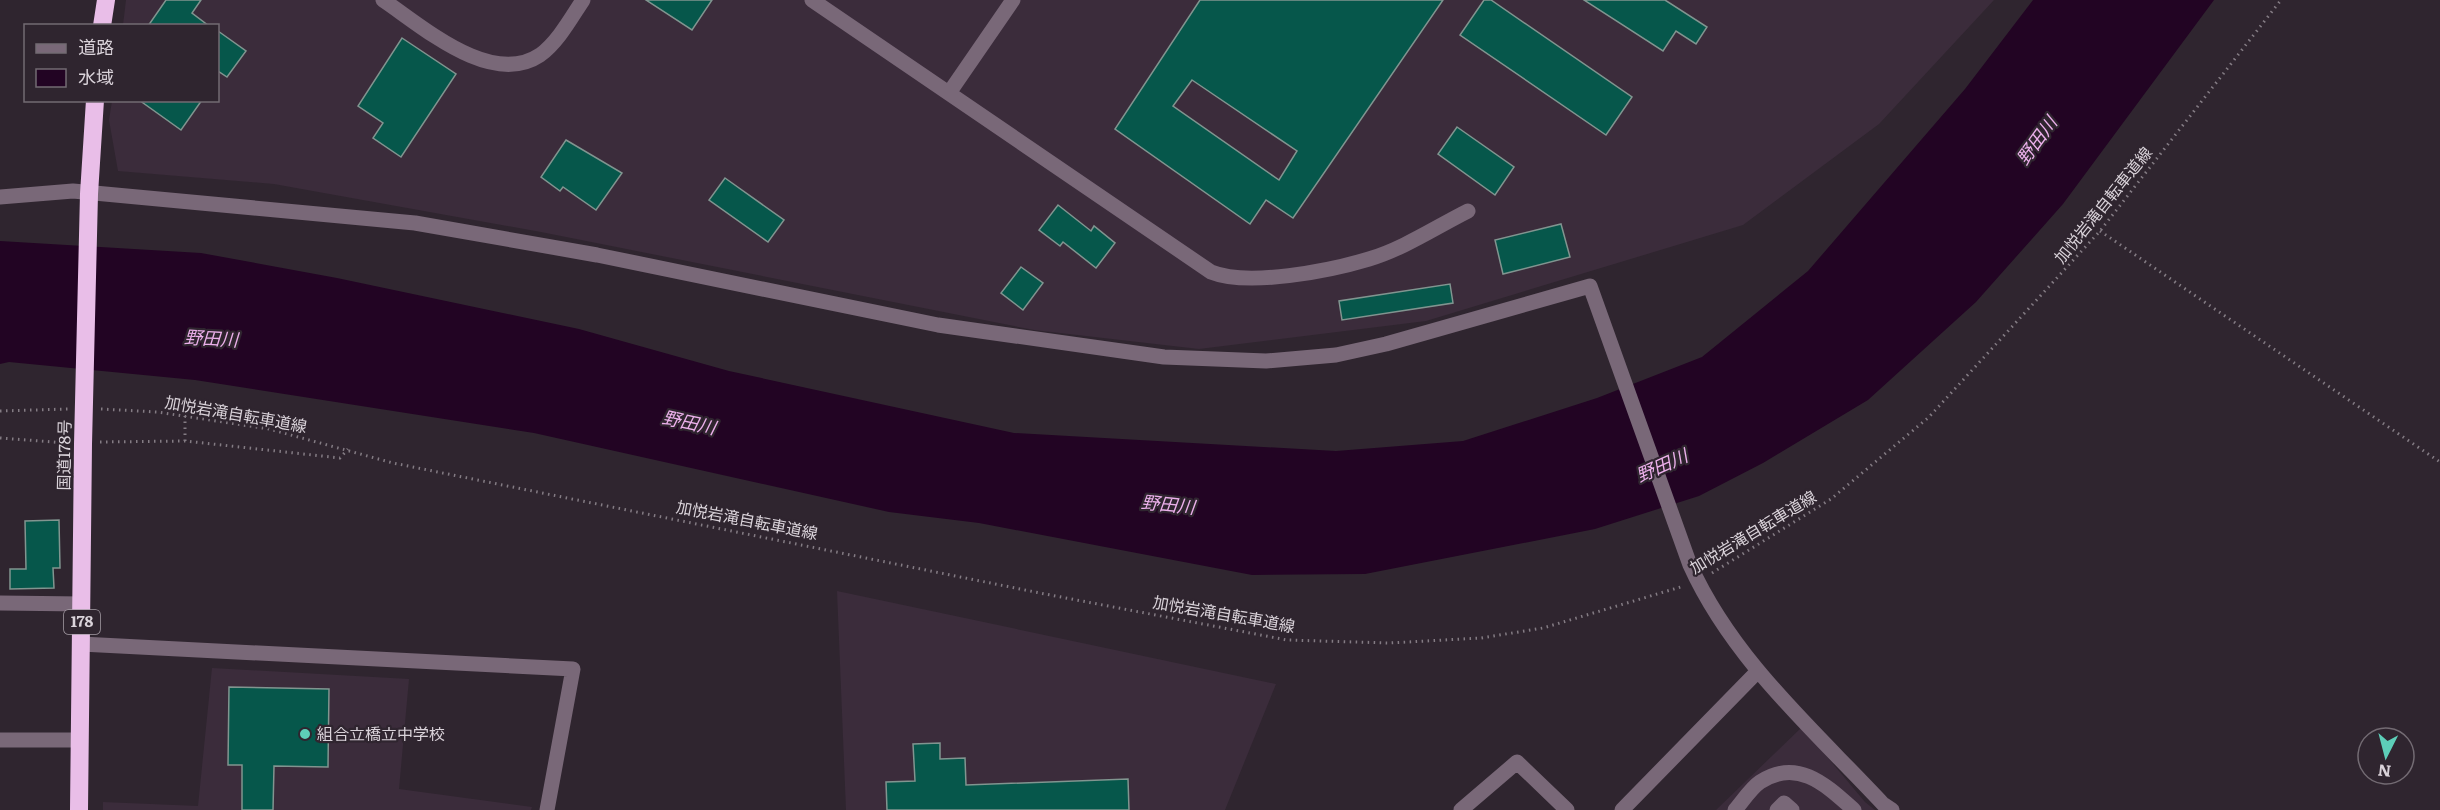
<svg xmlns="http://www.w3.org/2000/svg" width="2440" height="810" viewBox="0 0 2440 810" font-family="Literata,'Noto Sans JP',serif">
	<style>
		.built { fill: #3b2c3b }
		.water { fill: #220423 }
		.building { fill: #06574b; stroke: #819590; stroke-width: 1.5; fill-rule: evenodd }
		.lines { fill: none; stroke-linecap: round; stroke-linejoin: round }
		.path { stroke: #847c84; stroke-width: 3; stroke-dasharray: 1.5 4.5; stroke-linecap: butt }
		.minor { stroke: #796878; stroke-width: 15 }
		.highway { stroke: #e9bee8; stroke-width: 18 }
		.poi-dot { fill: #5dceb8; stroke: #2f252f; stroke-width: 2 }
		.labels { text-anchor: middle; stroke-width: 4.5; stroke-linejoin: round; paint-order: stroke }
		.shield { fill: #2f252f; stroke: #a79fa7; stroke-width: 1.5 }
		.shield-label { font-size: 15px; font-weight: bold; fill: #dad3da }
		.street-label { font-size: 16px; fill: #dad3da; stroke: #2f252f }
		.poi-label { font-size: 16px; fill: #dad3da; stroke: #2f252f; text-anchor: start }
		.water-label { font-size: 18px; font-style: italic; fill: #ecb0eb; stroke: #2f252f }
	</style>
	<rect width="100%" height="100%" fill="#2f252f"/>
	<path class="built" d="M126,0H1994L1879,124L1743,225L1426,321L1199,349L1034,330L541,232L274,184L118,171L109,120L112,101L218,100V26L123,25Z
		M837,591L1276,684L1225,810H846Z
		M212,668L409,679L399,789L532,807L531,810H103V802L198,806Z
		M1802,727L1865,802L1875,810H1716Z"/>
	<path class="water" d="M2033,0H2214L2063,204L1976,302L1868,400L1763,463L1699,496L1595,529L1365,574L1252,575L979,523L889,512L534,433L195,380L9,362L0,364V241L201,253L337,278L579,329L729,371L1014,433L1336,451L1463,441L1597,398L1702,357L1808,271L1965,89Z"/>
	<path class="building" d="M166,0H201L192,13L209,26H148Z
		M646,0H712L692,30Z
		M1200,0H1443L1293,218L1266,200L1250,224L1115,129ZM1192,80L1297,151L1279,180L1173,106Z
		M1484,0H1491L1632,97L1606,135L1460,35Z
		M1584,0H1665L1707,27L1696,44L1676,31L1663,51Z
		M218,31L246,51L227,77L218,71Z
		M402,38L456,74L401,157L373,138L383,123L358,106Z
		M139,100H202L181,130Z
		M1457,127L1514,167L1495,195L1438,154Z
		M566,140L622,173L596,210L563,187L560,191L541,177Z
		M725,178L784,220L768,242L709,200Z
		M1058,205L1091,231L1094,226L1115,243L1096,268L1063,242L1060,246L1039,230Z
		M1561,224L1570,257L1503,274L1495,240Z
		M1021,267L1043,283L1023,310L1001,293Z
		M1450,284L1453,303L1342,320L1339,301Z
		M59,520L60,568H53L54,588L10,589V569H26L25,521Z
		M229,687L329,689L328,767L274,766L273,810H242V765H228Z
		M940,743V759L965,758L966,785L1128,779L1129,810H887L886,782L915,781L913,744Z"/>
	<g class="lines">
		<path class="path" d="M2100,231L2440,462
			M101,409L157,412L269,429L393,463L1045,594L1287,640L1389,643L1481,638L1543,628L1684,586
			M0,411L68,409
			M0,438L67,443
			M185,441V416
			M100,442L185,441L340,458L348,449
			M1712,573L1831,499L1929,417L2100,231L2281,0"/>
		<path class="minor" d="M383,0C422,26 491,88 540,55C558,42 571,18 583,0
			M812,0L1211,272C1248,287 1329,271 1369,259C1403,249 1436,227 1468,211
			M949,93L1013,0
			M0,197L73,191L415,223L597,255L938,325L1164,357L1266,361L1336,355L1386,344L1590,286L1690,565C1733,660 1813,729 1883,804L1892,810
			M0,603L82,604
			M81,644L573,669L547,810
			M0,740H79
			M1461,810L1517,762L1567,810
			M1622,810L1757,672
			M1735,810C1742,802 1751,788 1760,782C1798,757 1827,786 1854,810
			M1777,810L1784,803L1792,810"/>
		<path class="highway" d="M102,26L106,0
			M79,810L83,444L89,194L95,100"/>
	</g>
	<circle class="poi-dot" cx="305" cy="734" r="6"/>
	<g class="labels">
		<rect class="shield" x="64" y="610" width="36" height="24" rx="4.5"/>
		<g class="shield-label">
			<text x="82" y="627">178</text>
		</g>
		<g class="street-label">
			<text transform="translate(2103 205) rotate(-51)" y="6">加悦岩滝自転車道線</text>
			<text transform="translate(236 414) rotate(10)" y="6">加悦岩滝自転車道線</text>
			<text transform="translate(64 455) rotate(-89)" y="6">国道178号</text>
			<text transform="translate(747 520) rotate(11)" y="6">加悦岩滝自転車道線</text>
			<text transform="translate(1753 532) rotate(-31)" y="6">加悦岩滝自転車道線</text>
			<text transform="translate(1224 614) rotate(10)" y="6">加悦岩滝自転車道線</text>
		</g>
		<g class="poi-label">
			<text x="317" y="740">組合立橋立中学校</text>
		</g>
		<g class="water-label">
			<text transform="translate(2037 141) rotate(-54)" y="6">野田川</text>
			<text transform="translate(211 339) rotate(3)" y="6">野田川</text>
			<text transform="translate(689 423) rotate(12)" y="6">野田川</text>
			<text transform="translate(1662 466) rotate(-24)" y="6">野田川</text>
			<text transform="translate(1168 505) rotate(6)" y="6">野田川</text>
		</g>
	</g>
	<rect x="24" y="24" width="195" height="78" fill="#2f252f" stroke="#736b73" stroke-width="1.5"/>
	<rect x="36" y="44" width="30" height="9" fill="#796878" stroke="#736b73" stroke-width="1.5"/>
	<text x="78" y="54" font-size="18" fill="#dad3da">道路</text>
	<rect x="36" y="69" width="30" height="18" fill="#220423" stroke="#736b73" stroke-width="1.5"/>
	<text x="78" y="84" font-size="18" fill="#dad3da">水域</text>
	<g transform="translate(2386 756) rotate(186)"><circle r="28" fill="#2f252f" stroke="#736b73" stroke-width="1.5"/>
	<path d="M0-4.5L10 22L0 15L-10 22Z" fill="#5dceb8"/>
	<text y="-9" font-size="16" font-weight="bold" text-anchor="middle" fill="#dad3da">N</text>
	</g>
</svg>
